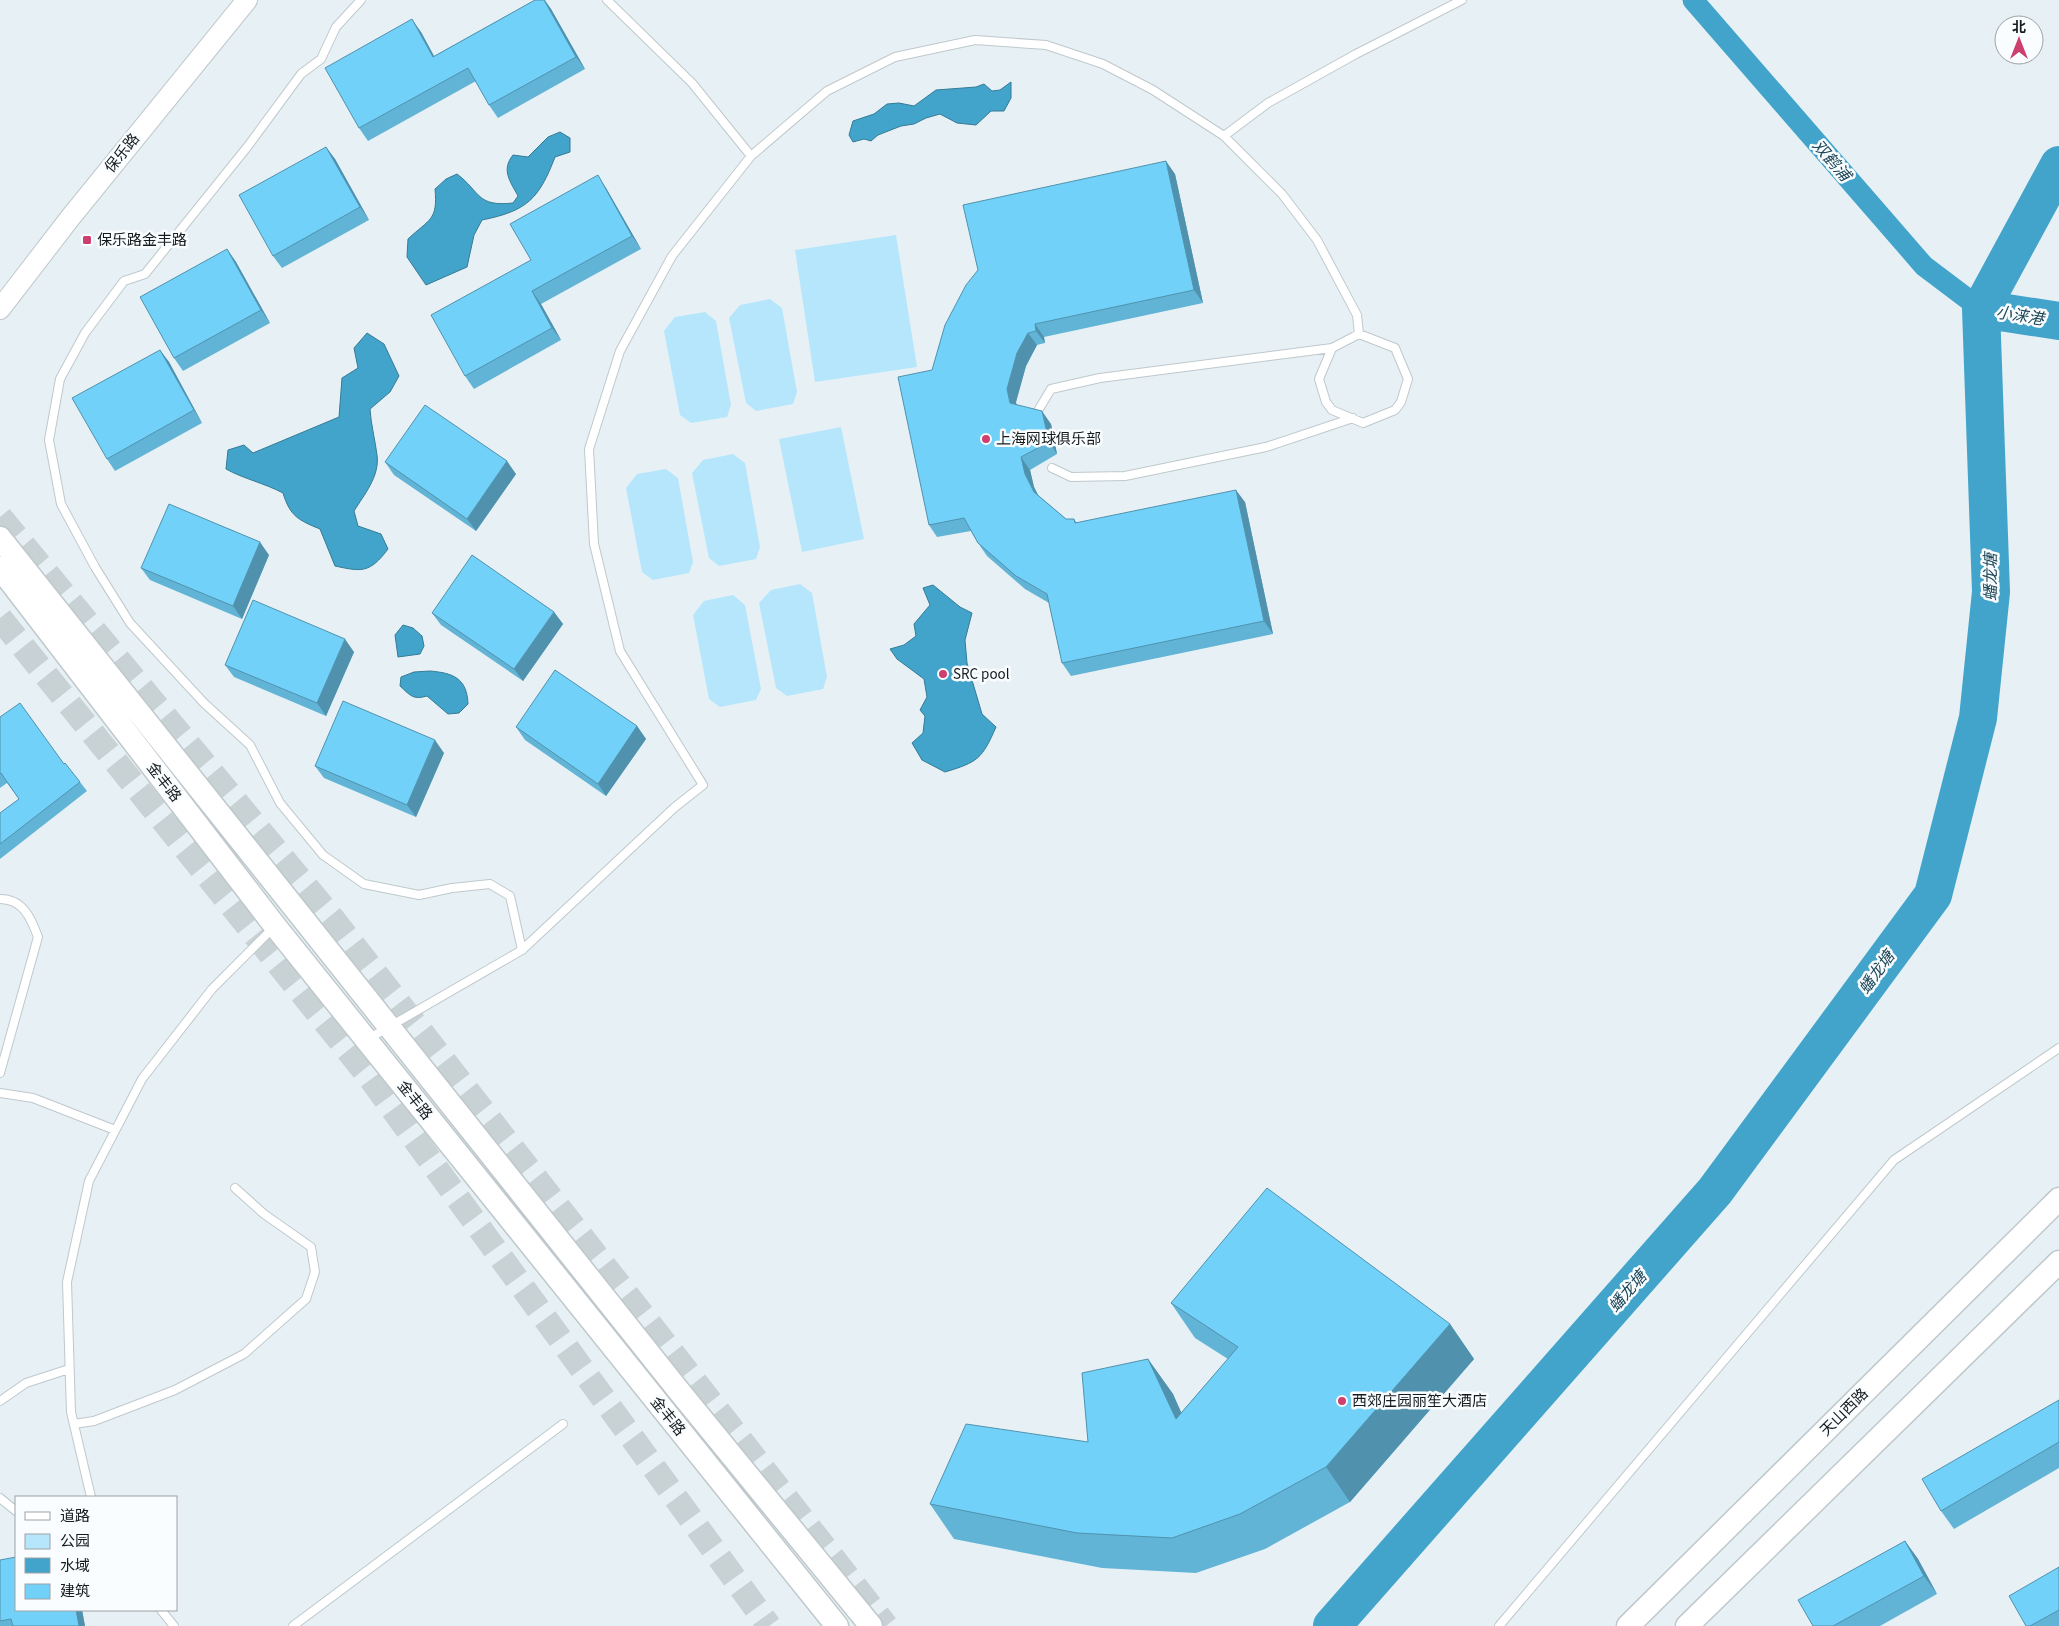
<svg xmlns="http://www.w3.org/2000/svg" width="2059" height="1626" viewBox="0 0 2059 1626" font-family="'Source Sans 3','Noto Sans SC',sans-serif">
	<style>
		.green { fill: #b5e6fc }
		.water { fill: #42a4ca; stroke: #357b96 }
		.lines { fill: none; stroke-linecap: round; stroke-linejoin: round }
		.canal { stroke: #42a4ca; stroke-width: 21 }
		.river { stroke: #42a4ca; stroke-width: 38 }
		.primary-tunnel { stroke: #c8d1d4; stroke-width: 25; stroke-dasharray: 25 12; stroke-linecap: butt }
		.service-casing { stroke: #bfc8cc; stroke-width: 10 }
		.tertiary-casing { stroke: #bfc8cc; stroke-width: 22 }
		.secondary-casing { stroke: #bfc8cc; stroke-width: 25 }
		.service { stroke: #fff; stroke-width: 8 }
		.tertiary { stroke: #fff; stroke-width: 20 }
		.secondary { stroke: #fff; stroke-width: 22 }
		.wall { fill: #62b4d6 }
		.shaded-wall { fill: #5092ae }
		.building { fill: #72d1f9; stroke: #5092ae }
		.poi-dot { fill: #cc3f6f; stroke: #f9fdff; stroke-width: 2 }
		.labels { text-anchor: middle; stroke-width: 5; stroke-linejoin: round; paint-order: stroke }
		.street-label { font-size: 15px; fill: #161a1b; stroke: #f9fdff }
		.poi-label { font-size: 15px; fill: #161a1b; stroke: #f9fdff; text-anchor: start }
		.water-label { font-size: 16px; font-style: italic; fill: #1d4657; stroke: #f9fdff }
	</style>
	<rect width="100%" height="100%" fill="#e7f1f5"/>
	<path class="green" d="M896,235L917,367L815,382L795,250Z
		M770,299L782,308L797,392L793,404L756,411L746,403L729,318L740,305Z
		M705,312L716,321L731,405L727,417L691,423L680,415L664,331L675,317Z
		M841,427L864,539L802,552L779,439Z
		M733,454L745,463L760,547L756,559L719,566L709,558L692,473L703,460Z
		M666,469L678,478L693,562L689,573L653,580L642,572L626,488L637,474Z
		M800,584L812,593L827,677L823,689L787,696L776,688L759,603L771,590Z
		M733,595L745,605L761,689L756,700L720,707L709,699L693,615L704,601Z"/>
	<path class="water" d="M1011,82V98L1004,111H991L976,125L957,123L940,114L926,118L914,124L901,126L878,135L871,141L864,139L853,142L849,135L853,121L874,114L887,104L899,103L914,106L936,90L976,87L984,84L992,91L1000,90Z
		M560,132L570,138V152L555,157C539,199 527,211 482,220L474,235L467,267L426,285L407,257L408,239C429,219 438,221 435,189L446,179L457,174C481,192 476,207 513,203L518,196C510,181 501,170 513,155L528,157L548,137Z
		M367,333L384,344L399,376L390,392L370,409C371,425 375,439 377,455C380,476 364,495 354,511L358,526L381,534L388,549C370,573 362,572 335,566L320,529C298,520 290,516 283,493C264,483 244,479 226,469L228,450L244,445L253,453L339,417L342,378L358,368L354,348Z
		M933,585L960,607L972,613L965,640L967,663L982,714L996,727C982,759 978,762 945,772L922,760L912,743L923,733L925,716L920,710L927,697L924,679L897,659L890,649L904,645L916,636L914,624L930,605L923,588Z
		M403,625L413,628L422,636L424,646L420,654L398,657L395,635Z
		M430,671C453,673 467,678 468,704L459,713L448,714L427,696C413,700 411,696 400,686L401,677L414,672Z"/>
	<g class="lines">
		<path class="canal" d="M1693,0L1924,266L1981,309
			M1340,1617L1346,1626"/>
		<path class="river" d="M1981,309L2059,321
			M1332,1626L1715,1191L1933,895L1978,718L1991,592L1981,309L2059,165"/>
		<path class="primary-tunnel" d="M0,517L332,918L886,1626
			M0,618L371,1079L769,1626"/>
		<g class="service-casing">
			<path id="service" d="M361,0L336,27L321,59L301,74L248,146L145,274L124,281L85,333L60,379L49,440L61,504L95,567L130,623L204,703L250,745L280,803L323,855L364,884L419,895L452,888L490,884L510,896L522,950
				M1224,136L1268,103L1356,54L1462,0
				M751,156L827,91L895,57L975,40L1046,45L1103,64L1153,90L1224,136L1282,194L1317,240L1357,315L1359,334
				M1359,334L1395,348L1408,379L1401,402L1395,410L1363,423L1332,410L1326,402L1319,379L1332,348Z
				M1039,409L1051,389L1100,378L1332,348
				M1052,468L1071,477L1125,476L1266,447L1353,418
				M0,899C23,899 31,918 38,937L0,1073
				M368,1039L522,950L675,807L703,785L620,651L594,544L589,449L620,351L672,256L751,156L692,83L607,0
				M0,1093L33,1098L115,1130
				M0,1401L26,1383L69,1369
				M74,1424L94,1421L175,1390L244,1354L306,1299L315,1272L311,1247L264,1214L235,1188
				M91,1497L71,1412L67,1282L89,1181L142,1079L212,989L274,927
				M0,1498L16,1511
				M161,1610L174,1626
				M293,1626L563,1424
				M1499,1626L1894,1160L2059,1048"/>
		</g>
		<g class="tertiary-casing">
			<path id="tertiary" d="M0,309L70,218L247,0"/>
		</g>
		<g class="secondary-casing">
			<path id="secondary" d="M0,538L679,1391L871,1626
				M0,568L275,926L837,1626
				M1628,1626L2059,1199
				M1687,1626L2059,1262"/>
		</g>
		<use href="#service" class="service"/>
		<use href="#tertiary" class="tertiary"/>
		<use href="#secondary" class="secondary"/>
	</g>
	<path class="wall" d="M535,0H545L551,9L585,69L498,118L489,105L476,81L368,141L359,128L421,32L434,56Z
		M326,147L335,159L369,220L282,268L273,256Z
		M1175,174L1203,303L1044,337L1045,343L1037,345L1026,366L1016,402V404L1051,424L1057,454L1030,470L1034,487L1038,495L1066,519H1074L1077,523L1245,502L1273,634L1071,676L1062,663L1049,603L1025,589L987,556L978,543L971,531L937,537L929,525L932,370Z
		M606,188L641,249L541,304L561,340L474,389L465,376L531,260Z
		M227,249L236,262L270,323L183,371L174,358Z
		M160,350L169,362L202,423L115,471L107,459Z
		M385,462L516,474L476,531L394,475Z
		M269,555L242,619L150,580L141,568Z
		M554,612L563,624L523,681L441,625L432,613Z
		M354,652L326,716L234,677L225,665Z
		M0,717L64,764L80,782L87,791L0,859V813L19,799L7,783L0,788Z
		M637,726L646,739L606,796L525,740L516,727Z
		M444,753L416,817L324,778L315,766Z
		M1171,1303L1450,1324L1474,1359L1350,1502L1265,1549L1196,1573L1102,1568L954,1539L930,1504L1088,1442L1148,1359L1173,1394L1181,1413L1228,1359L1195,1338Z
		M2059,1400V1468L1954,1529L1941,1511Z
		M1905,1541L1918,1559L1937,1594L1880,1626H1813Z
		M0,1560L16,1610H82L85,1626H0Z
		M2059,1567V1626H2026Z"/>
	<path class="shaded-wall" d="M544,0L551,9L585,69L576,57Z
		M412,19L421,32L441,69L433,57Z
		M326,147L335,159L369,220L360,207Z
		M1166,161L1175,174L1203,303L1194,290Z
		M598,175L606,188L641,249L632,236Z
		M227,249L236,262L270,323L261,310Z
		M532,291L541,304L561,340L552,328Z
		M1035,324L1044,337L1045,343L1036,331Z
		M1028,333L1037,345L1026,366L1016,402L1019,415L1010,403L1007,389L1017,353Z
		M160,350L169,362L202,423L194,410Z
		M1042,411L1051,424L1057,454L1049,442Z
		M1021,457L1030,470L1034,487L1043,505L1034,492L1025,474Z
		M507,461L516,474L476,531L467,519Z
		M1236,490L1245,502L1273,634L1264,621Z
		M260,542L269,555L242,619L233,606Z
		M554,612L563,624L523,681L514,669Z
		M345,639L354,652L326,716L317,703Z
		M637,726L646,739L606,796L598,784Z
		M435,740L444,753L416,817L407,805Z
		M1450,1324L1474,1359L1350,1502L1326,1467Z
		M1148,1359L1173,1394L1200,1454L1176,1419Z
		M1905,1541L1918,1559L1937,1594L1924,1576Z
		M76,1610H82L85,1626H79Z"/>
	<path class="building" d="M535,0H544L576,57L489,105L468,68L359,128L325,68L412,19L433,57Z
		M326,147L360,207L273,256L239,195Z
		M1166,161L1194,290L1035,324L1036,331L1028,333L1017,353L1007,389L1010,403L1042,411L1049,442L1021,457L1025,474L1034,492L1066,519H1074L1075,523L1236,490L1264,621L1062,663L1047,594L1016,576L978,543L964,518L929,525L898,377L932,370L945,325L966,285L978,270L963,205Z
		M598,175L632,236L532,291L552,328L465,376L431,315L531,260L510,224Z
		M227,249L261,310L174,358L140,297Z
		M160,350L194,410L107,459L72,398Z
		M425,405L507,461L467,519L385,462Z
		M169,504L260,542L233,606L141,568Z
		M472,555L554,612L514,669L432,613Z
		M253,600L345,639L317,703L225,665Z
		M555,670L637,726L598,784L516,727Z
		M343,701L435,740L407,805L315,766Z
		M20,703L64,764L65,763L80,782L0,844V813L19,799L1,773L0,774V717Z
		M1267,1188L1450,1324L1326,1467L1240,1514L1172,1538L1077,1533L930,1504L966,1424L1088,1442L1082,1373L1148,1359L1176,1419L1238,1347L1171,1303Z
		M2059,1400V1442L1941,1511L1922,1479Z
		M1905,1541L1924,1576L1833,1626H1813L1798,1600Z
		M16,1557V1610H76L79,1626H13L11,1619L0,1621V1560Z
		M2059,1567V1610L2030,1626H2026L2009,1596Z"/>
	<g class="poi-dot">
		<rect x="82" y="235" width="10" height="10" rx="2.5"/>
		<circle cx="986" cy="439" r="5"/>
		<circle cx="943" cy="674" r="5"/>
		<circle cx="1342" cy="1401" r="5"/>
	</g>
	<g class="labels">
		<g class="street-label">
			<text transform="translate(122 153) rotate(-51)" y="5">保乐路</text>
			<text transform="translate(164 782) rotate(52)" y="5">金丰路</text>
			<text transform="translate(415 1100) rotate(51)" y="5">金丰路</text>
			<text transform="translate(1844 1412) rotate(-45)" y="5">天山西路</text>
			<text transform="translate(668 1416) rotate(51)" y="5">金丰路</text>
		</g>
		<g class="poi-label">
			<text x="97" y="245">保乐路金丰路</text>
			<text x="996" y="444">上海网球俱乐部</text>
			<text x="953" y="679">SRC pool</text>
			<text x="1352" y="1406">西郊庄园丽笙大酒店</text>
		</g>
		<g class="water-label">
			<text transform="translate(1832 160) rotate(49)" y="6">双鹤浦</text>
			<text transform="translate(2020 315) rotate(9)" y="6">小涞港</text>
			<text transform="translate(1990 577) rotate(-90)" y="6">蟠龙塘</text>
			<text transform="translate(1876 972) rotate(-54)" y="6">蟠龙塘</text>
			<text transform="translate(1627 1291) rotate(-49)" y="6">蟠龙塘</text>
		</g>
	</g>
	<rect x="15" y="1496" width="162" height="115" fill="#f9fdff" stroke="#9ea2a4"/>
	<rect x="25" y="1512" width="25" height="8" fill="#ffffff" stroke="#9ea2a4"/>
	<text x="60" y="1521" font-size="15" fill="#161a1b">道路</text>
	<rect x="25" y="1534" width="25" height="15" fill="#b5e6fc" stroke="#9ea2a4"/>
	<text x="60" y="1546" font-size="15" fill="#161a1b">公园</text>
	<rect x="25" y="1558" width="25" height="15" fill="#42a4ca" stroke="#9ea2a4"/>
	<text x="60" y="1571" font-size="15" fill="#161a1b">水域</text>
	<rect x="25" y="1584" width="25" height="15" fill="#72d1f9" stroke="#9ea2a4"/>
	<text x="60" y="1596" font-size="15" fill="#161a1b">建筑</text>
	<g transform="translate(2019 40)"><circle r="24" fill="#f9fdff" stroke="#9ea2a4"/>
	<path d="M0-4L9 19L0 12L-9 19Z" fill="#cc3f6f"/>
	<text y="-8" font-size="14" font-weight="bold" text-anchor="middle" fill="#161a1b">北</text>
	</g>
</svg>
